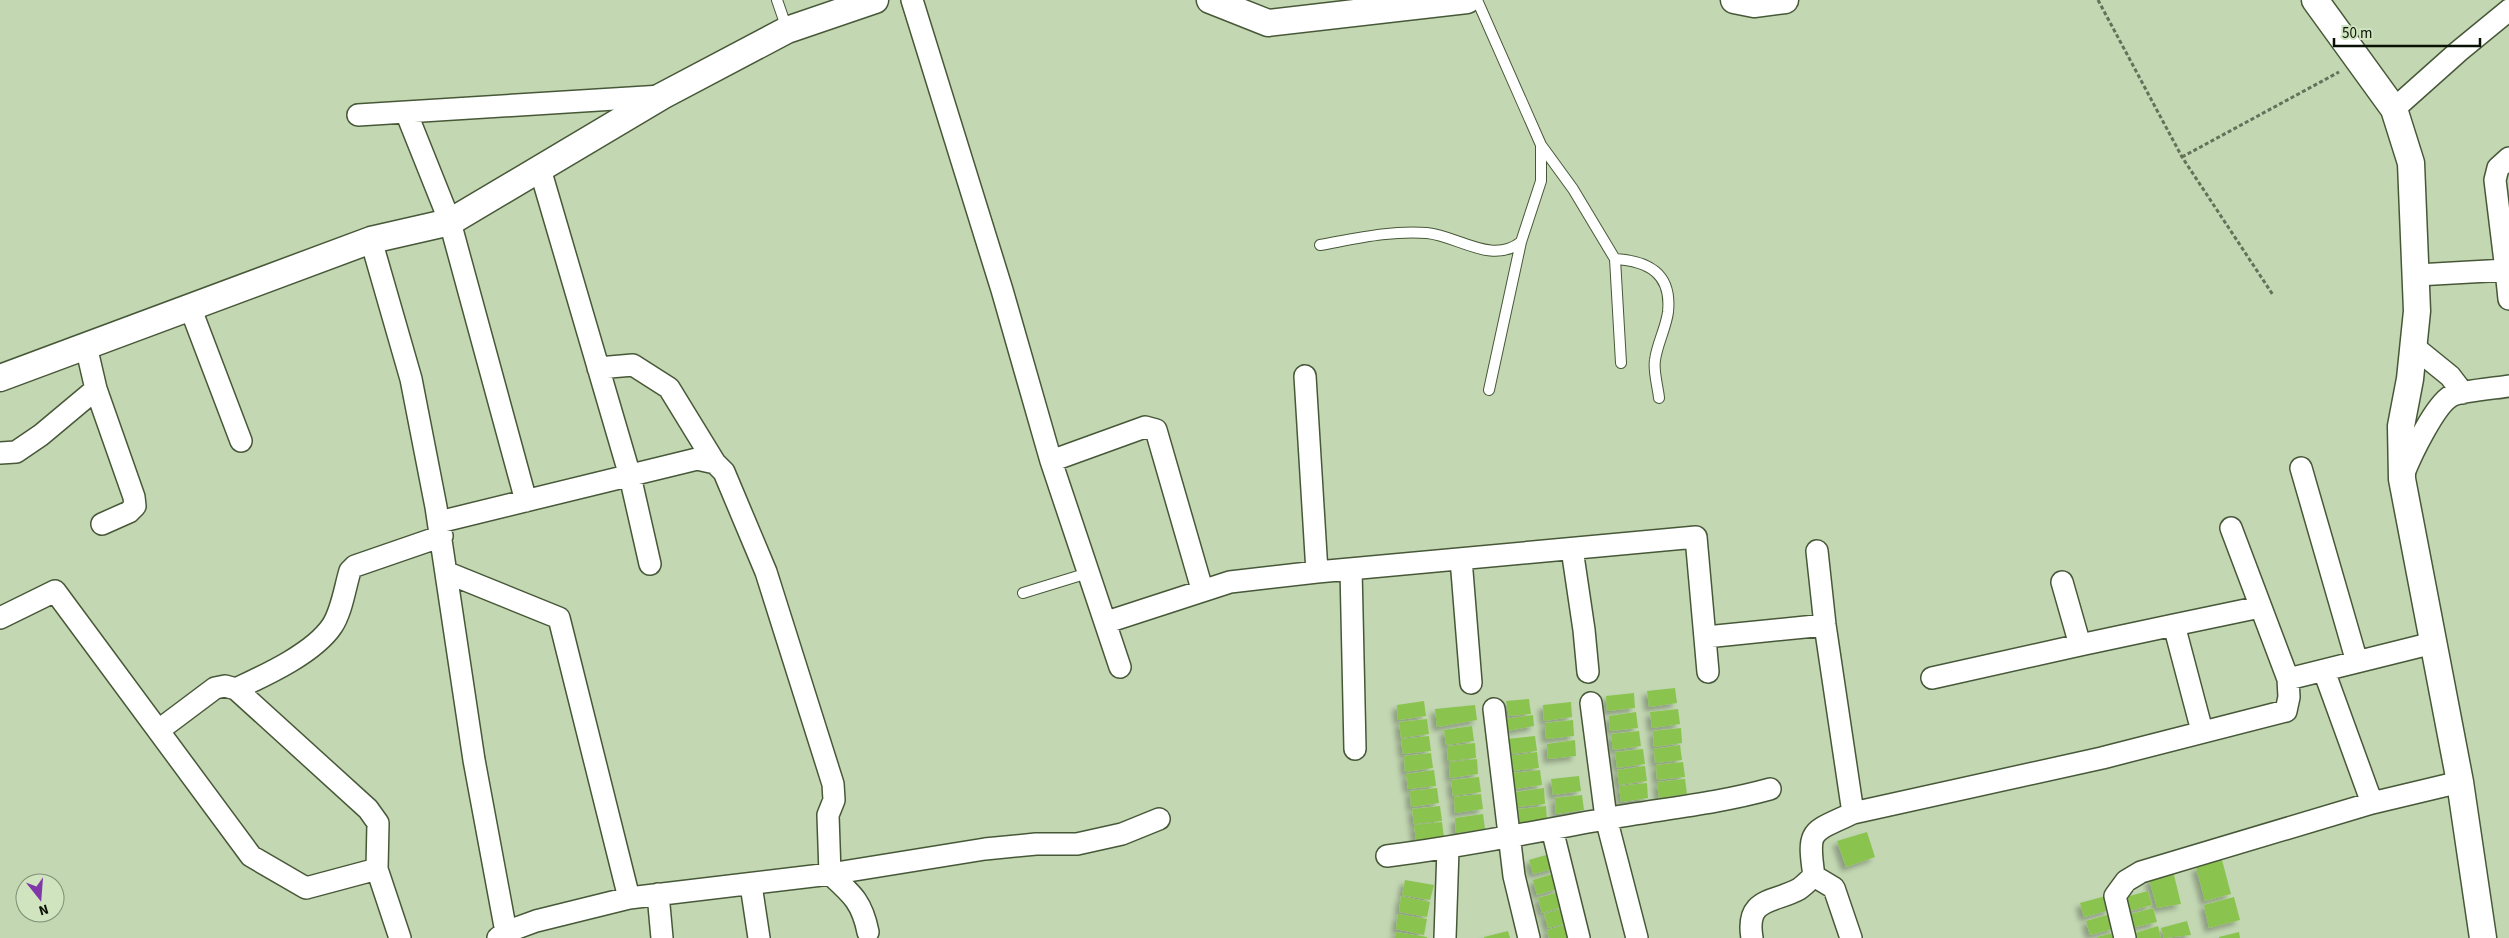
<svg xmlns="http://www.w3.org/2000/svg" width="2509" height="938" viewBox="0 0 2509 938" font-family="'Source Sans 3',sans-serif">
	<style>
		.building { fill: #8bc350; filter: url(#shadow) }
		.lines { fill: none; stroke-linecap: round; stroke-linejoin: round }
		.service-casing { stroke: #475838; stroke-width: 12 }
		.minor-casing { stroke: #475838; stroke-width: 24 }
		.tertiary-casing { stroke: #475838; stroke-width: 29 }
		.path { stroke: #64725a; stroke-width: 3; stroke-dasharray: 4 2.5; stroke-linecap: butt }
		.service { stroke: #fff; stroke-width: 10 }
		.minor { stroke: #fff; stroke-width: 21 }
		.tertiary { stroke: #fff; stroke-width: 26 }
	</style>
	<defs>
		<filter id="shadow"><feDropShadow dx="-4.5" dy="4.5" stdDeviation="2.5" flood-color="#0004"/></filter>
	</defs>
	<rect width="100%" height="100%" fill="#c2d7b2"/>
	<path class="building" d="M1675,688L1677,703L1649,707L1647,691Z
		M1634,693L1635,708L1607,711L1606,696Z
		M1529,699L1531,714L1509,716L1506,701Z
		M1424,701L1426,716L1398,720L1397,705Z
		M1571,702L1572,717L1544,721L1543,705Z
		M1475,705L1477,720L1437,727L1435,709Z
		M1678,709L1680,724L1652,728L1650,712Z
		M1636,712L1638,728L1610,731L1609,716Z
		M1533,715L1534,726L1507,731L1505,719Z
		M1427,719L1429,734L1401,738L1399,722Z
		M1573,720L1574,736L1546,739L1545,723Z
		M1472,726L1474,741L1446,745L1444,730Z
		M1681,728L1682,743L1654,747L1653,731Z
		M1639,731L1641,746L1613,750L1611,734Z
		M1429,736L1431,751L1403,754L1401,739Z
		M1535,736L1537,751L1509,754L1507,739Z
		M1575,740L1576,756L1548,759L1547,744Z
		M1475,743L1476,758L1448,761L1447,746Z
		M1680,745L1682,760L1655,763L1654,749Z
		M1643,749L1645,764L1617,768L1615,752Z
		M1537,752L1539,768L1511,771L1509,756Z
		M1431,753L1433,768L1405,772L1404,756Z
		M1477,759L1478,774L1450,778L1449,762Z
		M1683,762L1685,777L1657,780L1656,765Z
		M1645,766L1647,781L1619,785L1617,770Z
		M1434,770L1436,786L1408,789L1406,774Z
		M1540,770L1542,785L1514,789L1513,773Z
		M1579,776L1581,791L1553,795L1551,779Z
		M1479,777L1481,792L1453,796L1451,780Z
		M1685,779L1687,794L1659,798L1657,782Z
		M1647,783L1648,798L1621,802L1619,786Z
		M1437,788L1439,803L1411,807L1410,791Z
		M1544,788L1545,804L1517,807L1516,792Z
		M1481,794L1483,809L1455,813L1454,797Z
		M1582,795L1584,810L1556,814L1555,798Z
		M1440,806L1442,821L1414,824L1412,809Z
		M1546,806L1547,821L1520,825L1518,809Z
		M1483,814L1485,829L1456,833L1455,818Z
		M1442,822L1444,838L1416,841L1414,825Z
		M1867,832L1875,857L1846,867L1837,841Z
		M1553,853L1557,868L1533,874L1529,860Z
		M2222,860L2231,894L2205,901L2196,867Z
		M2173,871L2181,904L2157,908L2149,879Z
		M1556,873L1560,888L1537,895L1533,880Z
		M1405,880L1434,885L1430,900L1402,895Z
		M1562,891L1565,906L1542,913L1538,898Z
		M2148,891L2152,905L2126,912L2122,898Z
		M1401,896L1430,902L1427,917L1399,912Z
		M2106,896L2110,910L2084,917L2080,903Z
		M2234,897L2240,920L2209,928L2204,905Z
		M1567,907L1571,922L1548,928L1544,914Z
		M2153,908L2157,922L2131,928L2127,915Z
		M1398,914L1427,919L1424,935L1396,929Z
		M2111,914L2116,928L2090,935L2086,921Z
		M2187,921L2191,935L2164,938L2161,928Z
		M1571,923L1575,938H1549L1547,930Z
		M2158,926L2161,938H2133L2132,934Z
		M1508,931L1510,938H1484V937Z
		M1396,932L1427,937V938H1395Z
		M2117,932L2119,938H2097V937Z
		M2239,932L2240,938H2219V937Z"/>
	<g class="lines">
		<g class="service-casing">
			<path id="service" d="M777,0L787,29
				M1541,145L1573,189L1615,259C1648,261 1672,273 1668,312C1666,328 1657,344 1655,360C1653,371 1658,387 1659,398
				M1320,245C1354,239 1391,230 1427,233C1458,236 1492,265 1521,242L1541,181V145L1477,0
				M1615,259L1621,363
				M1489,390L1521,242
				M1023,593L1088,573"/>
		</g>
		<g class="minor-casing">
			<path id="minor" d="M912,0L1002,290L1051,461L1120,667
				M2394,109L2459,51L2509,10
				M406,112L450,222L526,501
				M358,115L662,96
				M540,169L630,476L650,564
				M371,240L411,379L436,507L474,760L506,932L498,938
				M2506,270L2509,299
				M2417,275L2506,270L2495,180L2498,168L2509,158
				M190,307L241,441
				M86,346L96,389L134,497L135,506L129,512L102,524
				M2413,346L2450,376L2463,393
				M598,368L633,365L669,388L715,463
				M1305,376L1317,572L1696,537L1708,672
				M0,453L16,452L41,435L96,389
				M1051,461L1145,427L1156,430L1202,589
				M2301,468L2357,662
				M2404,473C2411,455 2435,405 2451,396C2460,391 2497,388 2509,386
				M439,522L697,459L715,463L724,472L766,572L833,784L834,800L828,815L830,874C852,894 862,902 868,932
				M2231,528L2288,679
				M1572,549L1584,630L1588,672
				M1817,551L1825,625L1853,813L2102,758L2286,711L2289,697L2288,679L2433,643
				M1461,559L1471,683
				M1351,569L1355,749
				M448,573L559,618L629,898
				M2062,582L2080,645L2174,625L2202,731
				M0,618L55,591L251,856L306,888L377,869L400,938
				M1107,622L1230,582L1317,572
				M2174,625L2260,607
				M1706,637L1825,625
				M2324,671L2372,803
				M1932,678L2080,645
				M236,689C266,675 314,653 332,626C342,611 345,587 350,571L355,566L442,536
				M1591,703L1606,818L1637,938
				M1494,709L1514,876L1529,938
				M159,730L215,688L225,686L236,689L368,809L378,823L377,869
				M1552,829L1579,938
				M1387,856C1460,847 1532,832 1605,819C1660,809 1716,804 1770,789
				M1814,876C1807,828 1811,833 1853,813
				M751,885L759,938
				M658,894L662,938
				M507,938L506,932L536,921L629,898L830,874L985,849L1036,844H1077L1122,834L1159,819
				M1445,938L1448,849
				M1752,938C1745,897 1774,903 1799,889C1805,885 1809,880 1814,876L1834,888L1851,938
				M2125,938L2115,896L2126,881L2141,872L2372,803L2460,782"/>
		</g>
		<g class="tertiary-casing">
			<path id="tertiary" d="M1210,0L1268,23L1467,0
				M1734,0L1754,4L1785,0
				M2315,0L2394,109L2411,163L2417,311L2410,379L2401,426L2402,479L2460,782L2483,938
				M0,378L371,240L450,222L662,96L787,30L875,0"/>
		</g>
		<path class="path" d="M2098,0L2182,157L2273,295
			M2182,157L2339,72"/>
		<use href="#service" class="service"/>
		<use href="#minor" class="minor"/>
		<use href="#tertiary" class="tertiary"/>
	</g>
	<g transform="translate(40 898) rotate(163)"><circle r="24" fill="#cfe4bf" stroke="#809075"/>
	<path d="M0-4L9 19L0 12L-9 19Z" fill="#8137a9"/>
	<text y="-8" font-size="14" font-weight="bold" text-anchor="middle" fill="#0a1105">N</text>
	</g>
	<path d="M2334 38v8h146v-8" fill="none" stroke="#0a1105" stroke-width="2.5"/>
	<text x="2342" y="38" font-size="15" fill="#0a1105" stroke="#cfe4bf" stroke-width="4" paint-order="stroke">50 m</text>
</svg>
